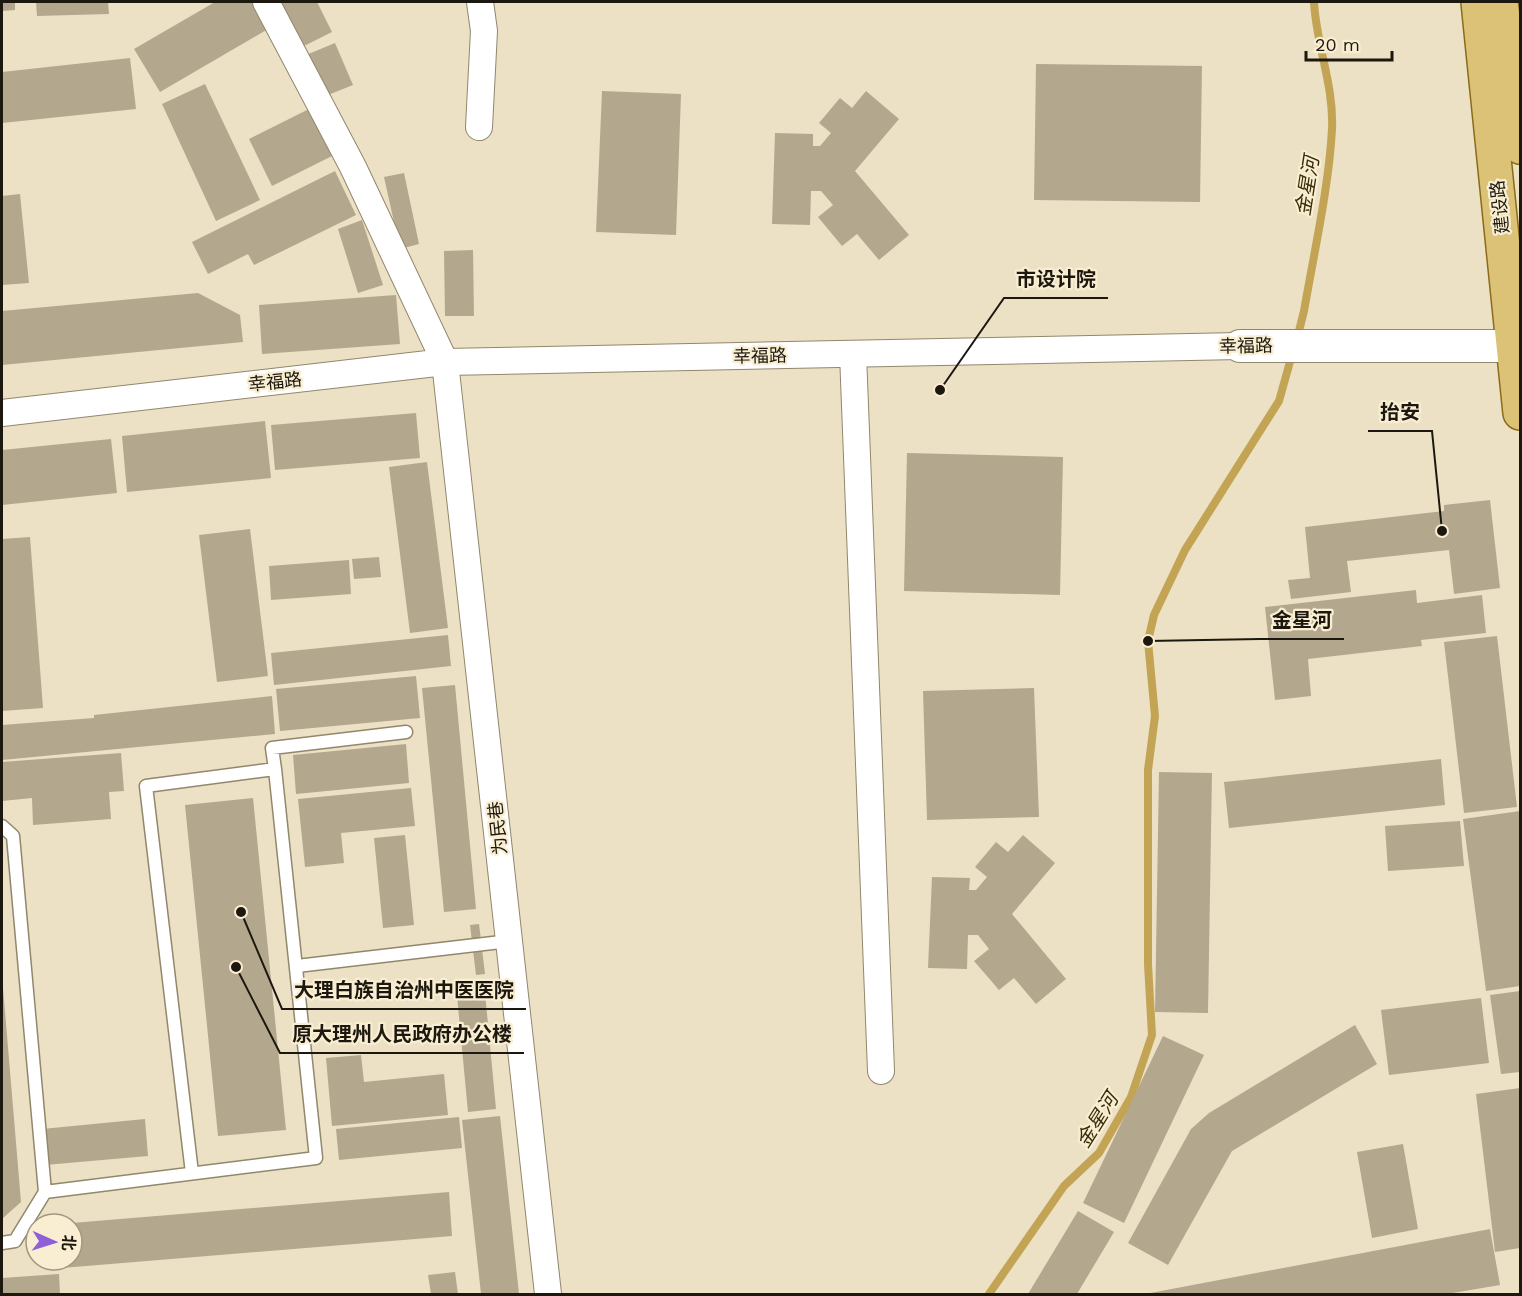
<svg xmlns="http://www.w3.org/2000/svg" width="1522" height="1296" viewBox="0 0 1522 1296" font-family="'Work Sans','Noto Sans SC',sans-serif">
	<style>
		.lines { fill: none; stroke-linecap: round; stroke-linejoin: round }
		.stream { stroke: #c3a454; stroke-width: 8 }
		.building { fill: #b3a88d }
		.service-casing { stroke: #91876d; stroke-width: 15 }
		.minor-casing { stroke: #91876d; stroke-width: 28 }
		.tertiary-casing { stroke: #91876d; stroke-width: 34 }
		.primary-casing { stroke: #896c18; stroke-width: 36 }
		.service { stroke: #fff; stroke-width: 12 }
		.minor { stroke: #fff; stroke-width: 26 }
		.tertiary { stroke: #fff; stroke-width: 32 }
		.primary { stroke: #dbc277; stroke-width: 33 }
		.labels { text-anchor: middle; stroke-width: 4.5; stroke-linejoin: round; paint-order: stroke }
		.street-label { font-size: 18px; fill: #1d180f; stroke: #f9eed2 }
		.water-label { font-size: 20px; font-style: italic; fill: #3a2d09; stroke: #f9eed2 }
		.leader { fill: none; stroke: #1d180f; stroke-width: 2 }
		.callout-dot { fill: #1d180f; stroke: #f9eed2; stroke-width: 2 }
		.callout-label { font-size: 20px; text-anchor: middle; font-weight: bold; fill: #1d180f; stroke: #f9eed2; stroke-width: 4.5; stroke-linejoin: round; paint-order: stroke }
	</style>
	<rect width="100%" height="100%" fill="#ece0c5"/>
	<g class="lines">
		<path class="stream" d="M1297,339L1304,311C1314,253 1329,186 1332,129C1334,85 1316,44 1314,2
			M989,1294L1064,1186L1099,1153L1131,1097L1152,1035L1148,964V770L1155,716L1148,641L1154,615L1185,550L1279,401L1293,351"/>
	</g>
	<path class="building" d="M2,2H15V10L2,11Z
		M36,2H108L109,14L37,16Z
		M215,2H252L268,29L160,92L134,49Z
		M277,2H317L332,32L300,48Z
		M335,43L353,85L323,97L306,55Z
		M130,58L136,109L2,123V72Z
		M1036,64L1202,66L1200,202L1034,200Z
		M205,84L260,200L216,221L162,104Z
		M602,91L681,94L676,235L596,232Z
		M866,91L899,119L855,171L909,235L879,260L857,234L842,246L818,217L833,205L821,191H811L810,225L772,224L775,133L813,134V146H820L831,133L819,123L840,98L852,108Z
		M309,109L332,156L272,186L249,139Z
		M335,171L356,215L254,265L248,254L208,274L192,242Z
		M404,173L419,244L400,249L384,177Z
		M20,194L29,283L2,285V196Z
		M362,220L383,285L358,293L338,229Z
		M473,250L474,316H445L444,251Z
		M198,293L240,315L243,342L2,365V311Z
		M396,295L400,344L262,354L259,305Z
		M416,413L420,458L275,470L271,425Z
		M265,421L271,478L127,492L122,436Z
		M111,439L117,493L2,505V450Z
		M907,453L1063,457L1060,595L904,591Z
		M427,462L448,628L410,633L389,467Z
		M1490,500L1500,588L1454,594L1449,550L1347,561L1351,592L1291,599L1288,580L1310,578L1305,527L1444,511V505Z
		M250,529L268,676L217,682L199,535Z
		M30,537L43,708L2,711V539Z
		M379,557L381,577L354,579L352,559Z
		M349,560L351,594L271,600L269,566Z
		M1416,590L1417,603L1482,595L1486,633L1421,640L1422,646L1308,659L1311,696L1275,700L1265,607Z
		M448,635L451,666L274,685L271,653Z
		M1497,636L1517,807L1464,813L1444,642Z
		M416,676L420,718L280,731L276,689Z
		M455,685L476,909L444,912L422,688Z
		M1034,688L1039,817L927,820L923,691Z
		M272,696L275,734L2,760V725L94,718V715Z
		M406,744L409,783L296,794L293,755Z
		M121,753L124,791L109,792L111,819L33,825L32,798L2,801V762Z
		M1441,759L1445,805L1229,828L1224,782Z
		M1159,772L1212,773L1208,1013L1155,1012Z
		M411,788L415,826L341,833L344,863L305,867L298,799Z
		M253,798L286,1130L218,1136L185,805Z
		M1520,811V986L1486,991L1463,819Z
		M1460,821L1464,866L1388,871L1385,826Z
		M405,835L414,925L383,928L374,838Z
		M1023,835L1055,863L1012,914L1066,979L1036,1004L1014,978L999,990L974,961L989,949L978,935H968L967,969L928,968L932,877L970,878L969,890H976L987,877L975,867L996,842L1008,852Z
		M479,924L485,974L476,975L470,925Z
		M2,976L21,1202L2,1219Z
		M484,982L496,1109L468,1112L456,985Z
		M1520,991V1072L1501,1074L1490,995Z
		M1481,998L1489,1063L1389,1075L1381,1010Z
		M1355,1025L1377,1064L1232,1151L1168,1265L1128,1243L1191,1129L1209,1113Z
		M1163,1036L1204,1055L1124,1223L1083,1203Z
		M361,1055L364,1082L444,1074L448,1115L332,1126L326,1058Z
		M1520,1088V1248L1495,1252L1476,1094Z
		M500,1116L519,1294H481L462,1120Z
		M459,1117L462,1148L339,1160L336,1129Z
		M145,1119L148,1156L45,1165L42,1129Z
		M1403,1144L1418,1229L1372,1238L1357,1152Z
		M449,1192L452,1236L62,1268L61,1260H72V1223Z
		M1078,1211L1114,1232L1077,1294H1028Z
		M1490,1229L1500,1285L1447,1294H1145Z
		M455,1272L458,1294H431L428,1275Z
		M59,1274L60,1294H2V1278Z"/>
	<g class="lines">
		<g class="service-casing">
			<path id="service" d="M275,769L272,748L406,732
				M2,826L13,836L45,1192
				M297,966L510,941
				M2,1243L15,1241L45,1192L316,1158L275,769L146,786L192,1173"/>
		</g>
		<g class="minor-casing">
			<path id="minor" d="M266,2L353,167L445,362L548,1294
				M479,127L484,31L480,2
				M853,354L881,1071
				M2,413L445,362L1240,346"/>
		</g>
		<g class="tertiary-casing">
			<path id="tertiary" d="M1240,346H1520"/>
		</g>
		<g class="primary-casing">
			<path id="primary" d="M1478,2L1520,413
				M1501,2L1520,147"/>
		</g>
		<use href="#service" class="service"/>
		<use href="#minor" class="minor"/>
		<use href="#tertiary" class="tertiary"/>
		<use href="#primary" class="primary"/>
	</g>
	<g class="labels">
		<g class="street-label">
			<text transform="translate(1500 207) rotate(-96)" y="6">建设路</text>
			<text transform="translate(1246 346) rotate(-1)" y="6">幸福路</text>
			<text transform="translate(760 356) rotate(-1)" y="6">幸福路</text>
			<text transform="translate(275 382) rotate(-6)" y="6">幸福路</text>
			<text transform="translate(498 828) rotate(-96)" y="6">为民巷</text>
		</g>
		<g class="water-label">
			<text transform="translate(1307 186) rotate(-81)" y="7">金星河</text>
			<text transform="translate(1097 1120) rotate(-58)" y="7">金星河</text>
		</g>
	</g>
	<path class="leader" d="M940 390L1004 298H1108M1442 531L1432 431H1368M1148 641L1260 639H1344M241 912L282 1009H526M236 967L280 1053H524"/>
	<g class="callout-dot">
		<circle cx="940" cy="390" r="6"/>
		<circle cx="1442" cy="531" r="6"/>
		<circle cx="1148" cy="641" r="6"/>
		<circle cx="241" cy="912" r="6"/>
		<circle cx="236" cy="967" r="6"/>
	</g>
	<g class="callout-label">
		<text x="1056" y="286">市设计院</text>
		<text x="1400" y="419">抬安</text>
		<text x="1302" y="627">金星河</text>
		<text x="404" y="997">大理白族自治州中医医院</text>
		<text x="402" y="1041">原大理州人民政府办公楼</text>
	</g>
	<rect width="1522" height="1296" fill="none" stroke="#1d180f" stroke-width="6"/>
	<g transform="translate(54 1242) rotate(93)"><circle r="28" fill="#f9eed2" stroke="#a19884" stroke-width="1.5"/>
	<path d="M0-4.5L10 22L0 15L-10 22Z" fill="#8d5fd9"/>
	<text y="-9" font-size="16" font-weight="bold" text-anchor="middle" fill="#1d180f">北</text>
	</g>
	<path d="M1306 51v9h86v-9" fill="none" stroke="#1d180f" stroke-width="3"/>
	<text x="1315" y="51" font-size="18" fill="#1d180f" stroke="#f9eed2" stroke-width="4.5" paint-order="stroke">20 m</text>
</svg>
